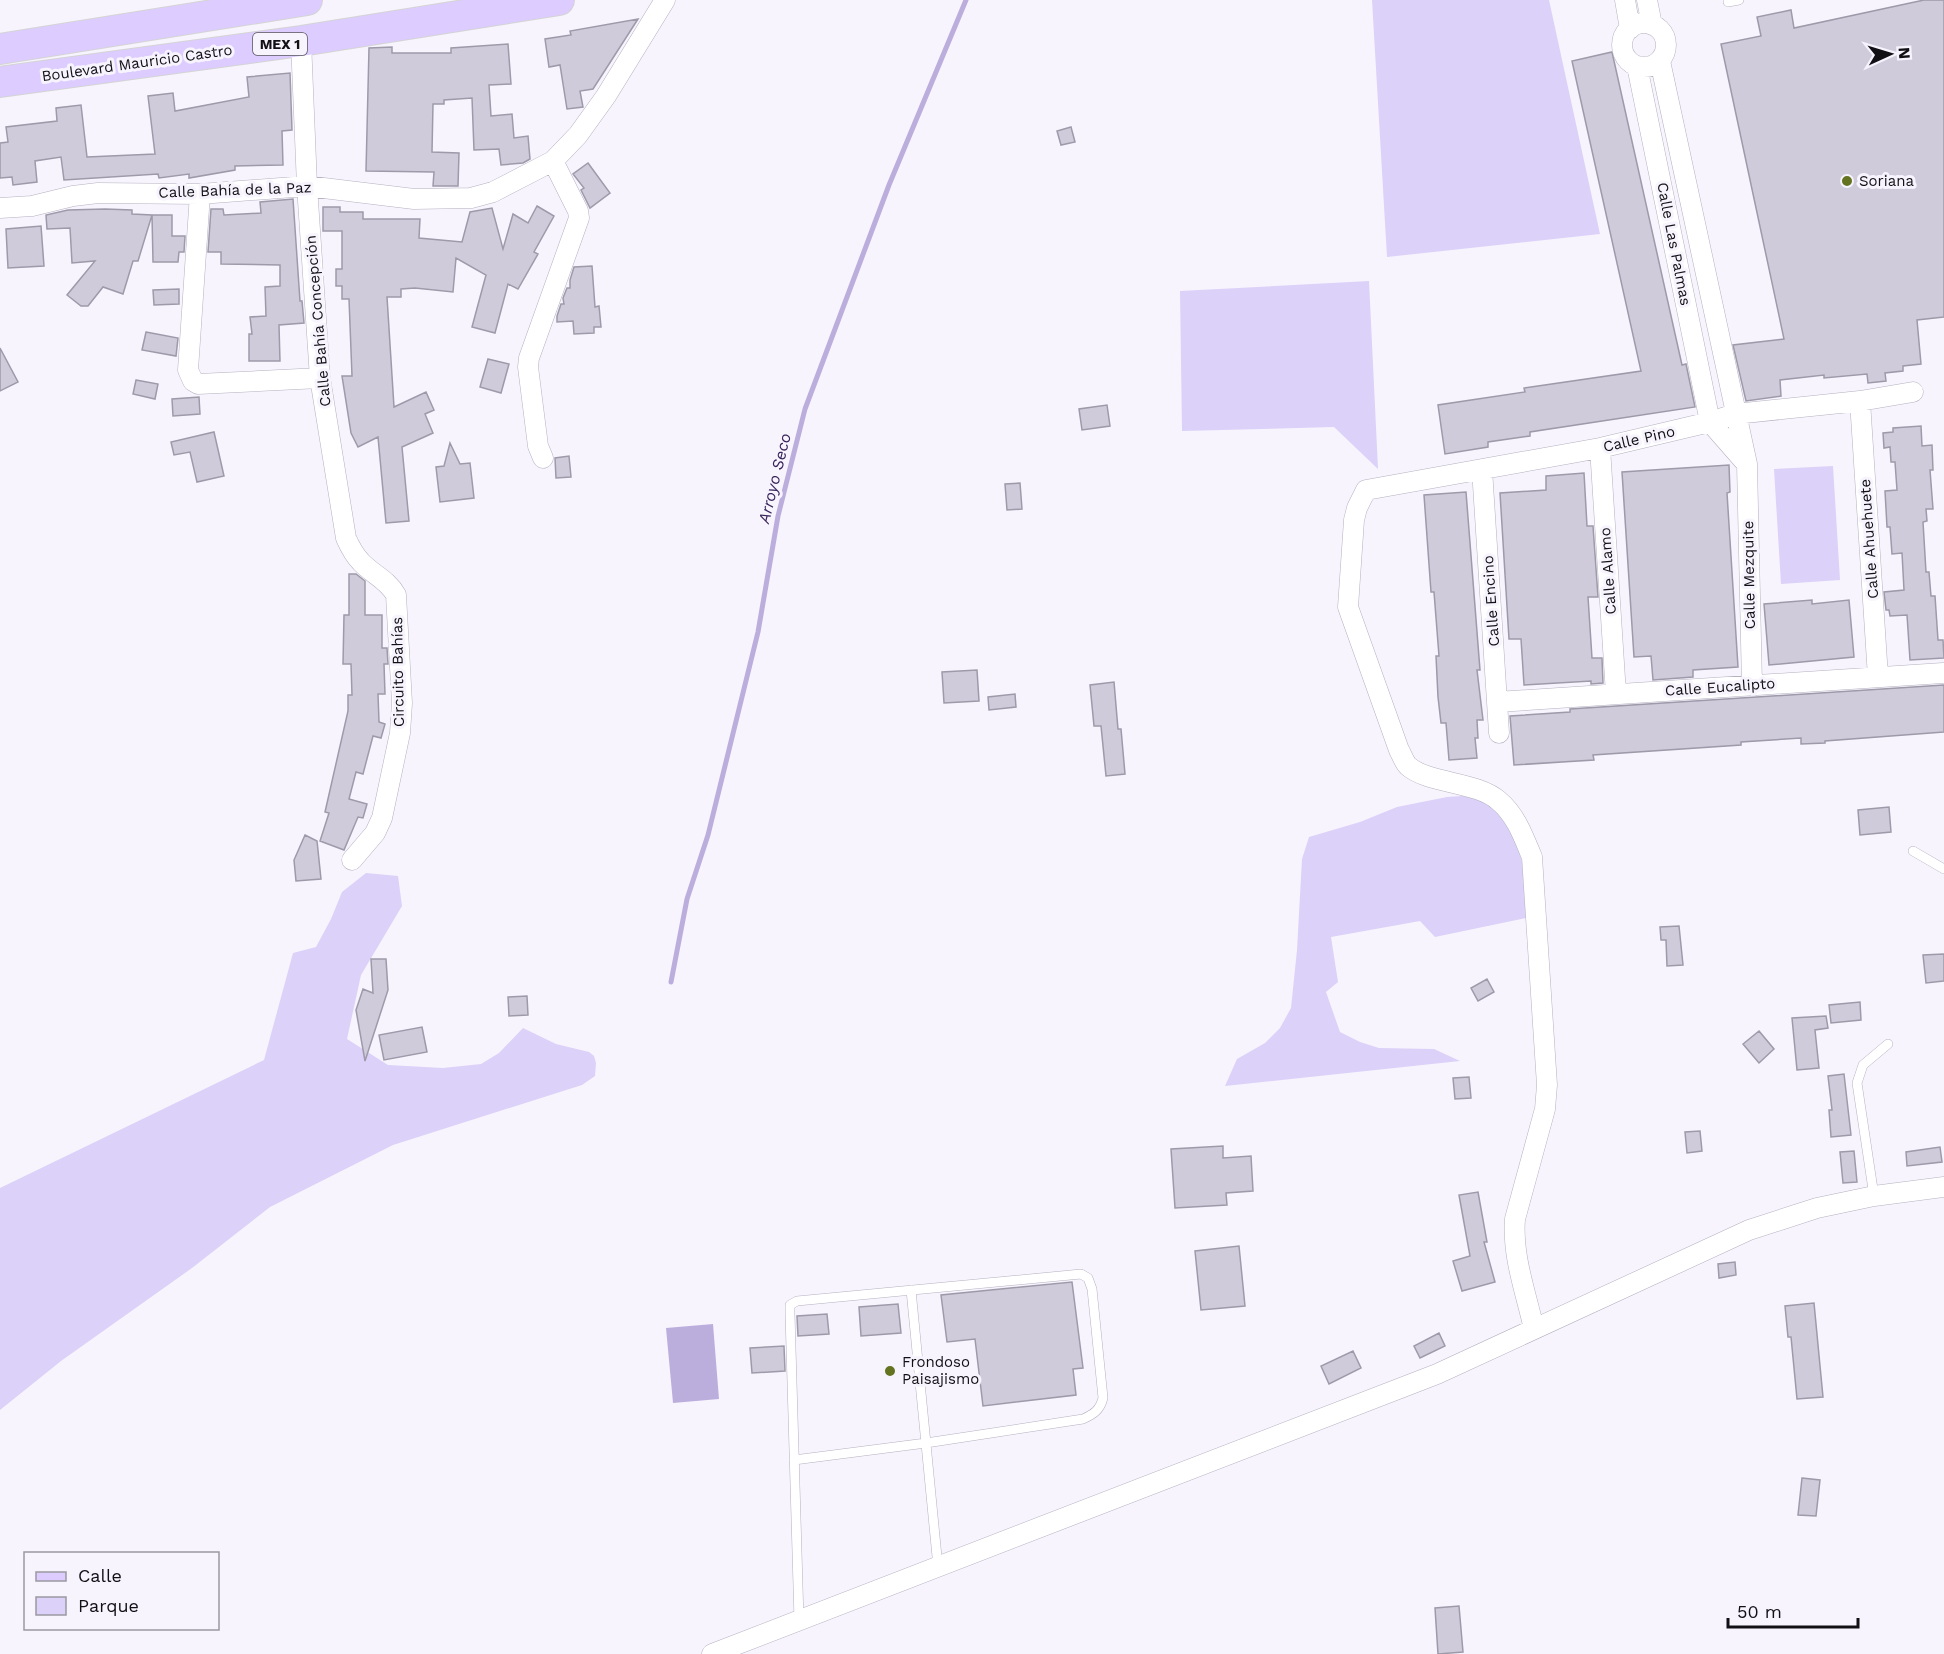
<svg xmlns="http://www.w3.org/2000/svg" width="1944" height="1654" viewBox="0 0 1944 1654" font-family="'Work Sans',sans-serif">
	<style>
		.green { fill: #dcd1f8 }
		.water { fill: #bcaedc }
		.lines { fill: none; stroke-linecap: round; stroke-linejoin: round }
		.stream { stroke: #bcaedc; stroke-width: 5 }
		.building { fill: #d0cbdb; stroke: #9e9aa9; stroke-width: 1.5 }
		.service-casing { stroke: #b5b1c0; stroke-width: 10 }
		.minor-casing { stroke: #b5b1c0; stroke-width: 21 }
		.primary-casing { stroke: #d4d4d5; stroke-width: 32 }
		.service { stroke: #fff; stroke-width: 9 }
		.minor { stroke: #fff; stroke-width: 20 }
		.primary { stroke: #dcf; stroke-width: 30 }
		.poi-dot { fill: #64731f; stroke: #f7f4fe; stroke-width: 2 }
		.labels { text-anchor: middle; stroke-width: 6; stroke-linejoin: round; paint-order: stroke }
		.shield { fill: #f7f4fe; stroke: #57545b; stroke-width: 1.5 }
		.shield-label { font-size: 14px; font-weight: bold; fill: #121015 }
		.street-label { font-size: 15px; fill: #121015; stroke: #f7f4fe }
		.poi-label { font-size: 15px; fill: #121015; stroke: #f7f4fe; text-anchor: start }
		.water-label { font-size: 16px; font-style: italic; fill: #39245b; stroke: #f7f4fe }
	</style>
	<rect width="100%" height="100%" fill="#f7f4fe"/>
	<path class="green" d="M1372,0H1549L1600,234L1387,257Z
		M1369,281L1378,469L1334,427L1182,431L1180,291Z
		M1833,466L1840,580L1781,584L1774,469Z
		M1462,796C1468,797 1475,798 1480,800C1522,820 1528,878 1526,918L1435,937L1420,921L1331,937L1338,982L1326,992L1340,1032L1360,1042L1379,1048L1434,1049L1460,1061L1225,1086L1237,1059L1265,1043L1280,1028L1291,1008L1297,950L1302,859L1309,837L1360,822L1397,807L1447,797Z
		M366,873L398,876L402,906L361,975L347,1039L388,1065L443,1068L481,1064L499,1053L523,1028L556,1044L589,1052L594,1056L596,1063L595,1076L582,1085L393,1145L270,1207L192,1268L61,1361L0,1410V1188L264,1060L293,953L316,947L331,919L342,892Z"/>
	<path class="water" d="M713,1324L719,1399L673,1403L666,1328Z"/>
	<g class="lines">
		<path class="stream" d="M671,982L687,899L708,835L758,632L778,516L805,409L889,185L966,0"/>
	</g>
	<path class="building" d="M1924,0H1944V317L1917,320L1921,364L1903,366V371L1885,373L1886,381L1868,383L1867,374L1824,378V375L1780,380L1781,396L1746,401L1733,345L1784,339L1721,44L1761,36L1757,17L1791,10L1794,28Z
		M638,19L593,89L580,91L583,107L567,109L560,65L549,67L545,39L571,35L570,31Z
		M508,44L511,84L489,85L491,116L512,114L514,138L528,136L530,159L523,163L501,165L499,149L474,150L472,98L444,100V104H433L432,152L459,153L458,186H433L434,172L366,171L369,48L392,47V53H451V48Z
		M1612,52L1682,365L1686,364L1695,407L1530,432V436L1488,442V447L1445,454L1438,405L1525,392L1524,388L1641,371L1572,61Z
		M290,73L292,130L282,131L283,165L235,166V170L189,178V174L159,178L158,174L64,180L61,157L35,161L37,182L13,185L12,177L0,178V143L8,142L6,127L57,121L56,108L81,105L87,157L155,154L148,96L173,93L175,111L249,97L247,77Z
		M1071,127L1075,142L1061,145L1057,131Z
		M588,163L610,193L590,208L581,190L584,188L573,174Z
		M293,199L300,301H302L304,323L279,325L280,361H249V334H252L250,317L266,316L265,287L280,286V265L221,264V252H208L211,209H223L224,215L261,213L260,202Z
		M537,206L554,216L534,252L538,254L518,289L508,284L495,333L472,327L486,275L456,258L453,292L415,288L401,289V297H387L394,407L426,392L434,410L425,414L433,433L402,447L409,521L386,523L378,437L358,447L351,433L342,376H352L349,299H342V286H336V269H342V231H323V207H340V212H363V219H420L419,238L462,242L470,212L492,208L503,249L513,214L528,223Z
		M105,209L132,210V214L152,215L138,261H133L123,294L103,287L88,306H81L67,295L95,261L72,263L70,228L47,229L46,215L68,210Z
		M152,215H172V236H185L184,252H179L178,262H153Z
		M41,226L44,266L8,268L6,229Z
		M592,266L595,307L599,306L601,327H594V333L574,334L573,321L557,322V316L561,304H564L563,298L567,288H570V280L574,267Z
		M179,289V304L154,305L153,290Z
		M146,332L178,338L176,356L142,350Z
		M0,348L18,382L0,391Z
		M488,359L509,364L501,393L480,387Z
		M136,380L158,384L155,399L133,394Z
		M199,397L200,414L173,416L172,399Z
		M1107,405L1110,426L1082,430L1079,409Z
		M1921,426L1922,446L1932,445L1933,470H1930L1933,509H1926L1927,521L1923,522L1926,572H1929L1931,596H1935L1938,640H1943L1944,658L1910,660L1907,615L1890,616L1889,610H1886L1884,592L1904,590L1902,553L1892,554L1890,527H1887L1885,491L1897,490L1895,462H1891L1890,447L1884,448L1883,433L1893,432V428Z
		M214,432L224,476L197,482L190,452L174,455L171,442Z
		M450,443L460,464L470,463L474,498L440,502L436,467L444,466Z
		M569,456L571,477L556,478L555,458Z
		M1729,465L1730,492L1727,493L1738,667L1693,670V677L1653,680L1651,656L1634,657L1622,472Z
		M1584,473L1587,526H1593L1598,597H1588L1592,658H1602L1603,683L1591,684V681L1524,685L1521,639H1509L1500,493L1546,490V476Z
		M1020,483L1022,509L1007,510L1005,484Z
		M1466,492L1480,670H1477L1483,720H1477L1478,738H1475L1477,758L1449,760L1446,723H1441L1438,697L1436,656H1439L1434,592H1431L1424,495Z
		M349,574H356L365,581V615H382V648H387L388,664H384L385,694H378L379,722L385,724L381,738L373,736L363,774L356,772L349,799L367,804L363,818L358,817L344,850L320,841L329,813L325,812L348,711V695H352L351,664H343L344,615H349Z
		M1812,600V604L1849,600L1854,657L1769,665L1764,604Z
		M977,670L979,701L944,703L942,672Z
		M1114,682L1118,729H1121L1125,774L1106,776L1101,726H1094L1090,685Z
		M1944,685V732L1825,741V743L1801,744V738L1741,742V745L1593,755L1594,760L1514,765L1510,716L1570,712V709Z
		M1015,694L1016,707L989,710L988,697Z
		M1889,807L1891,832L1860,835L1858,810Z
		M305,835L317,841L321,879L296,881L294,860Z
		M1679,926L1683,965L1667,966L1666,940H1661L1660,927Z
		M1944,954V981L1926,983L1923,955Z
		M371,959H386L388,990L365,1061L356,1010L363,989L373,993Z
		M1487,979L1494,992L1478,1001L1471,988Z
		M527,996L528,1015L509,1016L508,997Z
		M1860,1002L1861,1020L1831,1023L1829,1005Z
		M1826,1016L1828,1028L1815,1030L1819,1068L1797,1070L1792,1018Z
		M422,1027L427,1052L384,1060L379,1035Z
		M1759,1031L1774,1049L1759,1063L1743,1044Z
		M1844,1074L1851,1135L1831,1137L1829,1110H1832L1828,1076Z
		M1469,1077L1471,1098L1455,1099L1453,1078Z
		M1700,1131L1702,1151L1687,1153L1685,1132Z
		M1223,1146V1158L1251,1156L1253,1191L1226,1193L1227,1205L1175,1208L1171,1149Z
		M1940,1147L1942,1162L1907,1166L1906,1152Z
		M1854,1151L1857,1182L1843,1183L1840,1152Z
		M1478,1192L1487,1242H1484L1495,1282L1462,1291L1453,1261L1470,1256L1459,1195Z
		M1239,1246L1245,1306L1201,1310L1195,1251Z
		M1735,1262L1736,1275L1719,1278L1718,1264Z
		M1072,1282L1083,1368L1073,1369L1076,1395L983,1406L975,1339L947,1342L941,1295Z
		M1814,1303L1823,1397L1797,1399L1791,1337H1788L1785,1306Z
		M898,1304L901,1333L861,1336L859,1307Z
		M827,1314L829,1334L798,1336L797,1316Z
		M1439,1333L1445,1346L1420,1358L1414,1346Z
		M784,1346L785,1371L752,1373L750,1348Z
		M1353,1351L1361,1368L1329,1384L1321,1366Z
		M1802,1478L1820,1480L1816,1516L1798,1515Z
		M1459,1606L1463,1652L1438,1654L1435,1608Z"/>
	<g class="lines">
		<g class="service-casing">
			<path id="service" d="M1728,0V2L1739,0
				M1913,851L1944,869
				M1874,1196L1857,1083L1863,1065L1888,1044
				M911,1290L938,1567
				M794,1460L926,1443L1083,1419C1094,1414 1100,1410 1103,1398L1092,1289L1088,1278L1081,1274L797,1301L790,1305V1314L799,1620"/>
		</g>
		<g class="minor-casing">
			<path id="minor" d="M1625,0L1630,29
				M1647,0L1652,25
				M1622 45a22 22 0 1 1 44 0a22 22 0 1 1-44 0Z
				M301,41L307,186L320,378L346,538C350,547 354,555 361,562C372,574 388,580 396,595L402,703L400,733L382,818L375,833L352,860
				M1660,61L1747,464L1752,685
				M1637,66L1710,422L1745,462
				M200,194L188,370L193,381L198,384L320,378
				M0,208L32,206L73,196L98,193L200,194L307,186L414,199L471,198L493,192L553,161L578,135L606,96L665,0
				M1860,401L1878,677
				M1600,448L1616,694
				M543,458L538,446L528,367L529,358L579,218L578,211L553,161
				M1482,469L1499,733
				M1497,702L1943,673
				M1534,1329C1526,1293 1512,1256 1515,1219L1545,1109L1547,1085L1532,857C1524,838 1516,815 1499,801C1477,781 1428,784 1408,766C1404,762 1402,755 1399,750L1348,607L1354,520L1357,508L1366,490L1600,448L1710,422L1735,414L1860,401L1913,392
				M712,1654L1437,1374L1749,1230L1817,1208L1874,1196L1944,1187"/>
		</g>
		<g class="primary-casing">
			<path id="primary" d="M0,49L307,0
				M0,82L301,41L559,0"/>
		</g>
		<use href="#service" class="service"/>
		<use href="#minor" class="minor"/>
		<use href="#primary" class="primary"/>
	</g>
	<g class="poi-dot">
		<circle cx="1847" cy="181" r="6"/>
		<circle cx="890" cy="1371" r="6"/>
	</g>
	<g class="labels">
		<rect class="shield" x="253" y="33" width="54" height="22" rx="4.5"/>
		<g class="shield-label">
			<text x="280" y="49">MEX 1</text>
		</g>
		<g class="street-label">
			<text transform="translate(137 63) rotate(-8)" y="5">Boulevard Mauricio Castro</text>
			<text transform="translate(235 190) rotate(-2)" y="5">Calle Bahía de la Paz</text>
			<text transform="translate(1674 244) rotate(79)" y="5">Calle Las Palmas</text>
			<text transform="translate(318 321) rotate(-95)" y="5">Calle Bahía Concepción</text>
			<text transform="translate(1639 439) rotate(-13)" y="5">Calle Pino</text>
			<text transform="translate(1869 539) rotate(-94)" y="5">Calle Ahuehuete</text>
			<text transform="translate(1608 571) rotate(-94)" y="5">Calle Alamo</text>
			<text transform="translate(1749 575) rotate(-91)" y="5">Calle Mezquite</text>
			<text transform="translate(1491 601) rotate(-94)" y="5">Calle Encino</text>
			<text transform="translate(398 672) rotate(-91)" y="5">Circuito Bahías</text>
			<text transform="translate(1720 687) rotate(-4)" y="5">Calle Eucalipto</text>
		</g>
		<g class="poi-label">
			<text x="1859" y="186">Soriana</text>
			<text x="902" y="1367">Frondoso<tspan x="902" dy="17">Paisajismo</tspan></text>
		</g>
		<g class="water-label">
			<text transform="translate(774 478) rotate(-76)" y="6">Arroyo Seco</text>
		</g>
	</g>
	<rect x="24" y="1552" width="195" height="78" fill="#f7f4fe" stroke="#9b99a1" stroke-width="1.5"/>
	<rect x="36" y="1572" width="30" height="9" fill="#ddccff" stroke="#9b99a1" stroke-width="1.5"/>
	<text x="78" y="1582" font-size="18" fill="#121015">Calle</text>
	<rect x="36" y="1597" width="30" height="18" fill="#dcd1f8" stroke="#9b99a1" stroke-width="1.5"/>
	<text x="78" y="1612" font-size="18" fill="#121015">Parque</text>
	<g transform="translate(1890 54) rotate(86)" stroke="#f7f4fe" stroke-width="4.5" paint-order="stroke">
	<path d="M0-4.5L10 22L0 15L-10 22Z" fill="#121015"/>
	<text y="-9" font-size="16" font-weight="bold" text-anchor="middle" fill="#121015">N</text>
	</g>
	<path d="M1728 1618v9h130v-9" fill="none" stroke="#121015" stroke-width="3"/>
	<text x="1737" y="1618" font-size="18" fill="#121015" stroke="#f7f4fe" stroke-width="4.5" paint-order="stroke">50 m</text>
</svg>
